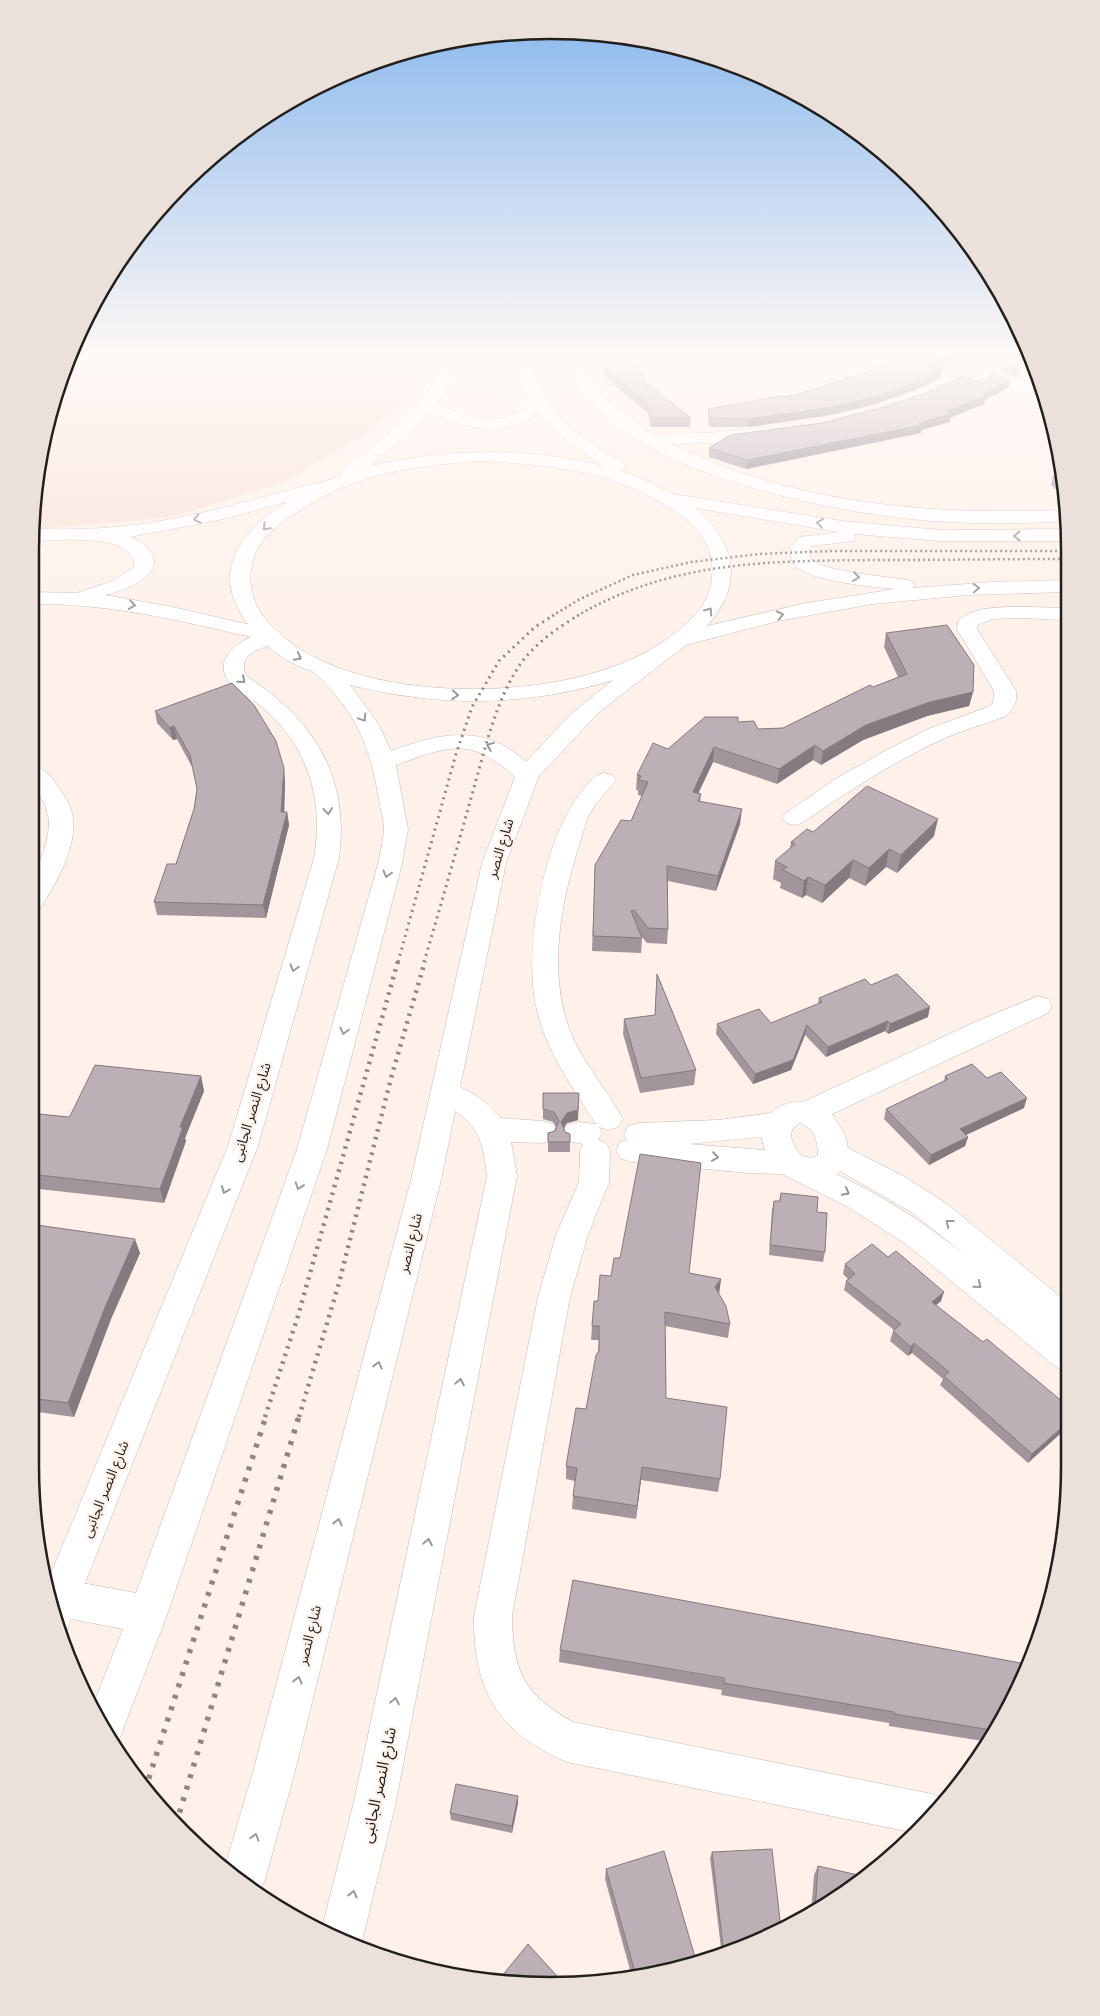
<svg xmlns="http://www.w3.org/2000/svg" width="1100" height="2016" viewBox="0 0 1100 2016" font-family="Ubuntu,'Noto Sans Arabic',sans-serif">
	<style>
		.built { fill: #f7e2d7 }
		.lines { fill: none; stroke-linecap: round; stroke-linejoin: round }
		.minor-casing { stroke: #c7bab4; stroke-width: 1 }
		.major-casing { stroke: #c7bab4; stroke-width: 1 }
		.minor { fill: #fff; fill-rule: evenodd }
		.major { fill: #fff; fill-rule: evenodd }
		.rail-far3 { stroke: #8f8681; stroke-width: 2.5; stroke-dasharray: 2 3; stroke-linecap: butt }
		.rail-far2 { stroke: #8f8681; stroke-width: 3; stroke-dasharray: 2 4.5; stroke-linecap: butt }
		.rail-far1 { stroke: #8f8681; stroke-width: 4.5; stroke-dasharray: 2.5 5.5; stroke-linecap: butt }
		.rail { stroke: #8f8681; stroke-width: 5.5; stroke-dasharray: 4 8; stroke-linecap: butt }
		.wall { fill: #a2969c }
		.shaded-wall { fill: #847a7f }
		.building { fill: #bcafb5; stroke: #847a7f }
		.oneway { stroke: #9c9a99 }
		.labels { text-anchor: middle; stroke-width: 4.5; stroke-linejoin: round; paint-order: stroke }
		.street-label { font-size: 14px; fill: #231f1c; stroke: #fef1ea }
		.near-street-label { font-size: 16px; fill: #231f1c; stroke: #fef1ea }
		.rim { fill: none; stroke: #231f1c; stroke-width: 2.5 }
	</style>
	<rect width="100%" height="100%" fill="#fef1ea"/>
	<path class="built" d="M74,353H435L436,356L422,382L375,428L281,483L172,517L31,530V516L48,415Z"/>
	<g class="lines">
		<g class="minor-casing">
			<path id="minor" d="M569,353H585L588,371L600,393L622,413L653,434L711,433L765,427L771,428L773,432L771,436L765,437L711,443L671,444C800,505 925,515 1066,510V522C1014,523 962,525 911,519C822,510 620,469 577,382C572,373 571,363 569,353Z
				M980,353H997L981,368L1044,388L1046,399L972,375L936,394L896,408H884L882,405L884,402C919,390 953,378 980,353Z
				M329,480L335,481L338,485L335,489L223,519L130,537C139,540 147,545 152,554C164,578 121,591 105,595L168,606L272,630L279,637C270,651 235,648 246,676C313,718 350,777 339,858L258,1146L72,1616L67,1630L58,1633L45,1588L228,1146L314,858C324,798 308,746 261,706C251,698 231,689 226,677C217,659 235,644 251,637C178,620 106,603 31,604V592L77,593L112,581L134,567C137,531 54,541 31,541V529C68,530 105,529 142,524C206,515 267,495 329,480Z
				M1029,607L1066,608V620C1042,620 998,613 978,625L977,629L1016,691C1018,702 1013,710 1004,717C984,724 963,730 943,739C893,762 847,792 802,823L794,825L786,823L782,818L786,813L834,780L885,751L928,729L988,707L993,703L994,691L957,629L958,622C969,605 1011,607 1029,607Z
				M31,764C43,767 53,778 59,788C66,798 72,808 73,820C76,850 55,885 40,909L31,911V879L44,851L48,835L49,820L45,804L31,784Z
				M604,773L612,775L616,780C608,791 597,801 590,813C585,824 582,837 578,849C560,906 548,973 570,1031C583,1063 606,1089 623,1119L618,1127L608,1130L599,1127L602,1133L598,1140L606,1143L610,1151L609,1182L588,1235L570,1297L512,1616C513,1671 523,1694 573,1722L932,1794L946,1800L915,1833L567,1762C498,1733 473,1690 474,1616L538,1297L556,1235L579,1182L580,1151L583,1144L567,1141L563,1133L567,1125L578,1122L596,1124C573,1088 547,1053 537,1010C522,953 544,833 584,789C590,781 594,775 604,773Z
				M1038,996L1048,999L1052,1006L1048,1013L832,1114L845,1135L848,1148L905,1177L947,1204L1068,1303V1335L1064,1334L1068,1337V1372L1056,1367L906,1244L848,1207L782,1174L748,1173L631,1162L620,1158L616,1150L620,1142L627,1140L624,1134L628,1126L639,1123L718,1120L771,1113C777,1106 794,1100 803,1102L973,1023ZM800,1123C814,1128 817,1139 818,1152V1155L812,1158L802,1156C793,1146 784,1131 800,1123ZM761,1137L765,1150L689,1144ZM840,1171L911,1212L973,1261C930,1227 886,1197 836,1174Z
				M445,1081C466,1088 487,1100 500,1118L542,1121L553,1124L557,1132L553,1140L542,1143L511,1142L517,1176L395,1806L360,1949L321,1931L353,1806L487,1176C484,1149 480,1126 455,1111C445,1105 436,1102 430,1092L435,1084Z"/>
		</g>
		<g class="major-casing">
			<path id="major" d="M444,353H460C456,372 450,386 438,402C463,418 512,432 529,399L516,372L511,353H527C543,411 572,433 622,463L625,467L620,471L646,480L673,494L842,521L940,530L1066,529V541H940L854,534L856,537L854,541L812,546L809,549L810,557C820,573 891,576 912,581L915,585L913,588L993,582L1066,580V592L969,595L873,604L778,621L686,645L599,712L539,776L506,863L441,1180L294,1775L264,1883L258,1896L224,1870L252,1775L411,1180L482,863L515,777C472,736 448,746 396,765L408,829L402,864L327,1149L167,1615L117,1745L114,1747L100,1726L92,1708L123,1629L61,1617L52,1613L46,1589L47,1585L61,1579L136,1593L297,1149L378,864C380,853 383,842 384,830C384,821 381,810 379,800C372,759 364,730 337,697C331,689 321,678 313,672C311,670 306,669 303,668C292,663 279,656 270,648C253,632 236,613 231,589C220,532 299,491 342,475L340,473L343,469C383,437 434,407 444,353ZM430,411C460,430 511,438 538,412L562,437L602,466C589,462 577,460 564,458C498,447 434,452 369,466L402,439ZM480,461C540,464 600,469 653,498C670,508 686,516 698,531C711,547 715,565 711,584C706,609 687,625 667,639C583,700 407,704 316,658C299,650 284,638 271,625C250,605 244,574 258,548C268,530 287,518 304,508C361,472 414,466 480,461ZM695,508L839,532L800,537L791,547C790,554 790,560 795,565C808,581 873,587 895,589L801,604L707,626C744,584 737,544 695,508ZM613,680L570,715L526,762C484,723 440,733 391,751L379,725L350,685C437,707 527,707 613,680Z"/>
		</g>
		<use href="#minor" class="minor"/>
		<use href="#major" class="major"/>
		<path class="rail-far3" d="M552,616L580,599L633,575L691,562L759,554L831,551H1066
			M577,616C672,560 772,561 879,560C942,560 1004,559 1066,559"/>
		<path class="rail-far2" d="M398,962L456,754L472,707L499,661L535,627L554,615
			M424,962C441,905 457,848 473,791C485,749 495,703 519,666C533,645 557,628 579,615"/>
		<path class="rail-far1" d="M265,1417L298,1316L398,961
			M299,1417L339,1283L391,1078L425,961"/>
		<path class="rail" d="M145,1790L266,1416
			M176,1824L299,1416"/>
	</g>
	<path class="wall" d="M595,353H633L648,388L691,418L690,427H650L649,414L606,378Z
		M906,353H964L937,368L942,369L941,378L915,390L872,405L831,415L748,427H709L708,417V409L795,395L873,370Z
		M1013,353H1028L1035,367L1033,368L1012,357Z
		M1002,363L1020,369L1018,377L1000,371Z
		M984,383L1008,388L985,400L984,404L950,418V422L921,430V433L746,469L709,457V448L822,423Z
		M1053,476L1066,482V499L1051,485Z
		M886,633L973,692L969,706L927,716L863,740L821,765L813,760L777,784L713,762L698,793L701,794L700,802L740,824L716,891L668,881V929L667,944L647,943L641,936L642,938L641,953L592,951L595,865L631,821L642,796L638,795V790H636L637,775L668,749L738,722L758,729L783,728L873,687L898,677L884,647Z
		M155,711L285,780L284,812H287L289,825L266,918L157,915L154,902L176,864L194,809L197,789L192,767L177,739L173,740L157,723Z
		M813,832L934,836L897,873L886,867L865,886L849,878L822,903L806,895L802,898L780,888L781,883L773,879L775,861L790,849L791,842Z
		M657,974L696,1070L694,1085L640,1093L623,1034L624,1019L655,1015Z
		M871,985L928,1017L888,1034L885,1031L826,1057L805,1035L791,1070L753,1084L716,1034L717,1024L771,1023L818,1004L819,998Z
		M201,1076L204,1091L185,1138L186,1141L164,1203L30,1188V1113L68,1117Z
		M945,1076L987,1078L1024,1108L966,1135L968,1137L965,1146L929,1165L884,1119L886,1109L944,1081Z
		M543,1109L578,1120L567,1123L564,1128L565,1132L570,1134V1152H548V1142L556,1127L553,1122L543,1119Z
		M781,1193L817,1212L825,1252L823,1262L769,1255L772,1210L774,1201H779Z
		M30,1224L140,1253L111,1319L74,1417L30,1411Z
		M845,1264L941,1301L936,1305L983,1342L1069,1407L1028,1463L940,1385L943,1379L912,1353L908,1356L890,1341L893,1331L894,1330L844,1290L846,1281L848,1279L843,1274Z
		M689,1273L721,1279L719,1294L730,1324L728,1338L665,1326L666,1398L720,1479L718,1492L641,1480L636,1519L572,1509L573,1496L575,1481L566,1479V1466L586,1409L598,1352L599,1340H591L592,1326L598,1301L611,1276Z
		M1069,1454V1471L1065,1463Z
		M560,1650L1000,1726L989,1742L889,1726V1723L721,1695L722,1690L559,1662Z
		M518,1803L512,1833L451,1820L450,1813Z
		M712,1852L749,1946L722,1956L710,1858Z
		M818,1866L839,1899L811,1913L814,1875Z
		M606,1869L684,1968L632,1977L605,1879Z"/>
	<path class="shaded-wall" d="M951,353H964L928,373L929,365Z
		M942,369L941,378L915,390L872,405L831,415L748,427L749,419Z
		M1010,380L1008,388L985,400L984,404L950,418V422L921,430V433L746,469L747,460L919,423L947,411Z
		M973,692L969,706L927,716L863,740L821,765L823,751L866,725L930,702Z
		M174,726L177,739L173,740L170,728Z
		M815,745L813,760L777,784L779,769Z
		M714,747L713,762L692,807L693,792Z
		M284,768L285,780L284,825L281,812Z
		M742,809L740,824L716,891L718,876Z
		M287,812L289,825L266,918L263,905Z
		M938,819L934,836L897,873L901,855Z
		M889,849L886,867L865,886L869,868Z
		M853,860L849,878L822,903L825,885Z
		M808,877L806,895L802,898L804,881Z
		M930,1007L928,1017L888,1034L890,1024Z
		M888,1021L885,1031L826,1057L828,1047Z
		M807,1025L805,1035L791,1070L753,1084L755,1074Z
		M201,1076L204,1091L185,1138L186,1141L164,1203L160,1189L180,1127Z
		M579,1093L578,1120L567,1123L561,1132V1122Z
		M1027,1098L1024,1108L957,1139L960,1129Z
		M968,1137L965,1146L929,1165L931,1155Z
		M135,1239L140,1253L111,1319L74,1417L68,1403L106,1305Z
		M721,1279L719,1293L713,1301L715,1287Z
		M944,1292L941,1301L929,1311L932,1302Z
		M914,1343L912,1353L908,1356L911,1347Z
		M1069,1421V1426L1028,1463L1032,1454Z
		M642,1467L641,1480L636,1519L637,1506Z
		M518,1796V1803L512,1833V1826Z"/>
	<path class="building" d="M598,353H633L648,389V384L691,418H650L649,406L606,370Z
		M906,353H951L929,365L942,369L917,382L874,397L832,407L749,419L709,418L708,409L780,396L782,397L795,395L873,370Z
		M1019,353H1028L1030,358Z
		M1006,358L1020,369L1002,363Z
		M992,374L1010,380L982,394L986,396L947,411L951,414L919,423L922,425L747,460L709,448L730,435L822,423L880,408L926,393L962,376L984,383Z
		M1064,475L1066,482V488L1053,476Z
		M947,625L974,665L973,692L930,702L866,725L823,751L815,745L779,769L714,747L693,792L701,794L698,801L742,809L718,876L667,866L668,929L648,928L634,910L631,911L642,938L593,936L595,865L621,820L631,821L648,782L639,780L641,776L637,775L653,743L668,749L705,717H738V722L754,721L758,729L783,728L870,685L873,687L907,674L886,633Z
		M232,683L254,705L276,741L284,768L281,812H287L263,905L154,902L167,864H176L194,809L197,789L190,755L174,726L170,728L155,711Z
		M867,786L938,819L901,855L889,849L869,868L853,860L825,885L808,877L804,881L783,870L787,867L775,861L795,844L791,842L807,829L813,832Z
		M657,974L696,1070L641,1078L624,1019L655,1015Z
		M897,974L930,1007L890,1024L888,1021L828,1047L807,1025L793,1060L755,1074L717,1024L759,1009L771,1023L822,1002L819,998L865,979L871,985Z
		M972,1064L987,1078L1001,1072L1027,1098L960,1129L968,1137L931,1155L886,1109L948,1079L945,1076Z
		M95,1065L201,1076L180,1127H183L160,1189L30,1174V1113L68,1117L70,1116Z
		M543,1093H579L578,1110L567,1113L561,1122L565,1132L570,1134V1142H548V1133L555,1131L559,1121L554,1112L543,1109Z
		M640,1154L701,1163L689,1273L721,1279L715,1287L726,1306L730,1324L665,1312L666,1398L727,1407L720,1479L642,1467L637,1506L573,1496L577,1468L566,1466L576,1408L586,1409L596,1355L599,1351V1326H592L594,1301H598L600,1275L611,1276L614,1258H620Z
		M781,1193L818,1197L817,1212L827,1213L825,1252L770,1245L774,1201H780Z
		M30,1224L135,1239L106,1305L68,1403L30,1398Z
		M872,1244L888,1257L896,1251L944,1292L932,1302L983,1342L987,1339L1069,1407V1421L1032,1454L944,1376L949,1372L914,1343L911,1347L893,1331L901,1324L846,1281L855,1274L845,1264Z
		M573,1580L1026,1664L1000,1726L997,1731L894,1714V1712L724,1683V1678L560,1650Z
		M456,1784L518,1796L512,1826L450,1813Z
		M772,1849L781,1929L749,1946L724,1955L712,1852Z
		M664,1851L697,1964L684,1968L636,1976L606,1869Z
		M818,1866L867,1877L839,1899L815,1911Z
		M528,1944L565,1985H516L497,1982Z"/>
	<defs><path id="oneway-chevron" d="M-2-3.5L2.5 0L-2 3.5" fill="none" stroke-width="1.6" stroke-linecap="round" stroke-linejoin="round" transform="scale(1.25)"/></defs>
	<g class="oneway">
		<use href="#oneway-chevron" transform="translate(197 519) rotate(168)"/>
		<use href="#oneway-chevron" transform="translate(820 523) rotate(-173)"/>
		<use href="#oneway-chevron" transform="translate(266 527) rotate(134)"/>
		<use href="#oneway-chevron" transform="translate(1017 536) rotate(179)"/>
		<use href="#oneway-chevron" transform="translate(856 577) rotate(9)"/>
		<use href="#oneway-chevron" transform="translate(976 588) rotate(-2)"/>
		<use href="#oneway-chevron" transform="translate(132 605) rotate(8)"/>
		<use href="#oneway-chevron" transform="translate(709 611) rotate(-55)"/>
		<use href="#oneway-chevron" transform="translate(780 615) rotate(-12)"/>
		<use href="#oneway-chevron" transform="translate(298 657) rotate(28)"/>
		<use href="#oneway-chevron" transform="translate(242 680) rotate(41)"/>
		<use href="#oneway-chevron" transform="translate(455 695) rotate(4)"/>
		<use href="#oneway-chevron" transform="translate(363 718) rotate(56)"/>
		<use href="#oneway-chevron" transform="translate(490 746) rotate(-158)"/>
		<use href="#oneway-chevron" transform="translate(328 811) rotate(84)"/>
		<use href="#oneway-chevron" transform="translate(387 874) rotate(105)"/>
		<use href="#oneway-chevron" transform="translate(294 968) rotate(106)"/>
		<use href="#oneway-chevron" transform="translate(344 1031) rotate(105)"/>
		<use href="#oneway-chevron" transform="translate(715 1157) rotate(8)"/>
		<use href="#oneway-chevron" transform="translate(299 1186) rotate(109)"/>
		<use href="#oneway-chevron" transform="translate(225 1190) rotate(112)"/>
		<use href="#oneway-chevron" transform="translate(846 1192) rotate(27)"/>
		<use href="#oneway-chevron" transform="translate(949 1223) rotate(-142)"/>
		<use href="#oneway-chevron" transform="translate(978 1285) rotate(39)"/>
		<use href="#oneway-chevron" transform="translate(378 1365) rotate(-76)"/>
		<use href="#oneway-chevron" transform="translate(460 1382) rotate(-79)"/>
		<use href="#oneway-chevron" transform="translate(338 1522) rotate(-76)"/>
		<use href="#oneway-chevron" transform="translate(428 1542) rotate(-79)"/>
		<use href="#oneway-chevron" transform="translate(298 1680) rotate(-76)"/>
		<use href="#oneway-chevron" transform="translate(395 1701) rotate(-79)"/>
		<use href="#oneway-chevron" transform="translate(255 1837) rotate(-74)"/>
		<use href="#oneway-chevron" transform="translate(353 1894) rotate(-76)"/>
	</g>
	<linearGradient id="sky" x2="0" y2="1"><stop stop-color="#86b6ed"/><stop offset="0.56" stop-color="#fff9f6"/><stop offset="1" stop-color="#fff9f6" stop-opacity="0"/></linearGradient>
	<rect width="1100" height="635" fill="url(#sky)"/>
	<g class="labels">
		<g class="street-label">
			<text transform="translate(500 848) rotate(-73)" y="5">شارع النصر</text>
			<text transform="translate(251 1112) rotate(-73)" y="5">شارع النصر الجانبى</text>
			<text transform="translate(410 1243) rotate(-76)" y="5">شارع النصر</text>
			<text transform="translate(105 1489) rotate(-68)" y="5">شارع النصر الجانبى</text>
			<text transform="translate(309 1635) rotate(-76)" y="5">شارع النصر</text>
		</g>
		<g class="near-street-label">
			<text transform="translate(378 1785) rotate(-78)" y="6">شارع النصر الجانبى</text>
		</g>
	</g>
	<path d="M0 0H1100V2016H0ZM550 39H550A511 511 0 0 1 1061 550V1466A511 511 0 0 1 550 1977H550A511 511 0 0 1 39 1466V550A511 511 0 0 1 550 39Z" fill="#ece0da" fill-rule="evenodd"/>
	<path class="rim" d="M550 39H550A511 511 0 0 1 1061 550V1466A511 511 0 0 1 550 1977H550A511 511 0 0 1 39 1466V550A511 511 0 0 1 550 39Z"/>
</svg>
